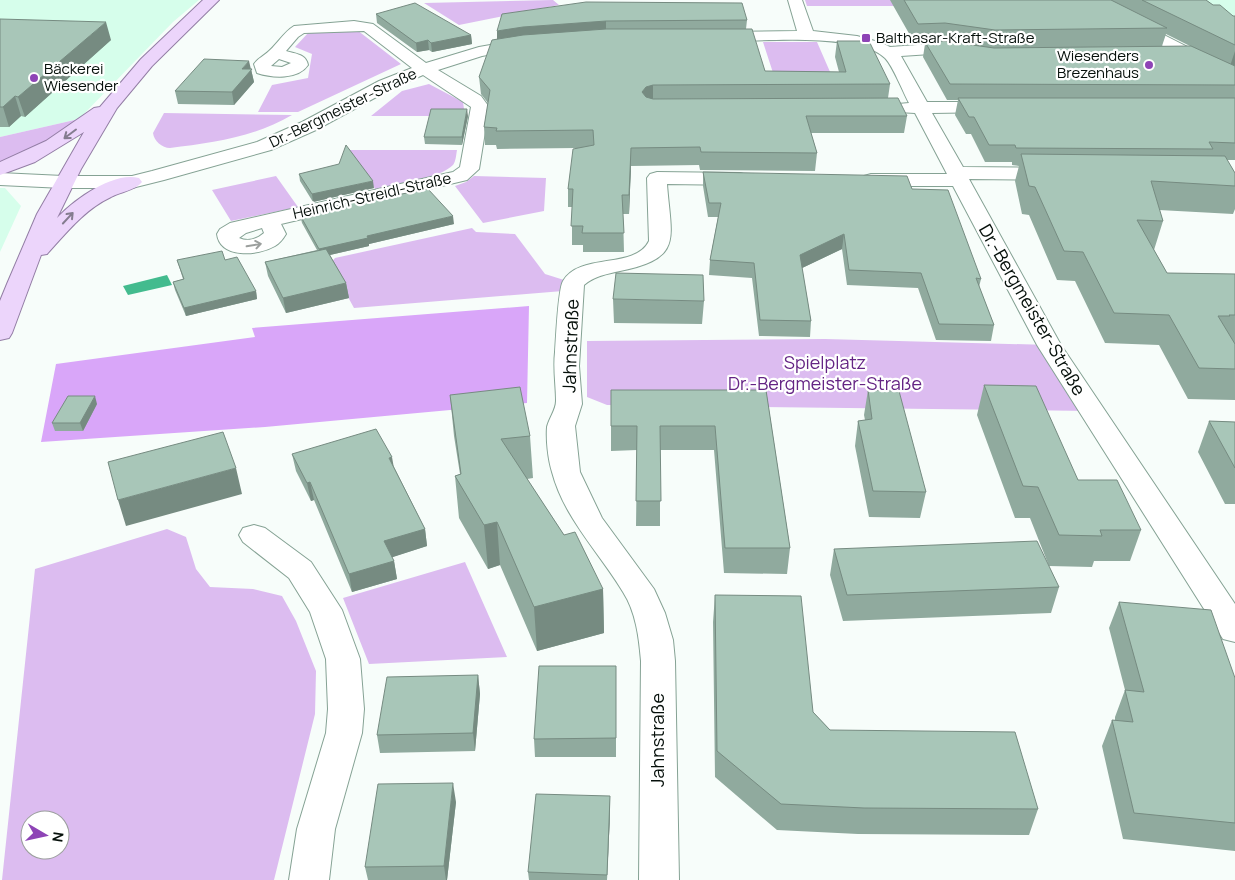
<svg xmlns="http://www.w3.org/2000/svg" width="1235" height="880" viewBox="0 0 1235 880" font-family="Manrope,sans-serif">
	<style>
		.built { fill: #d6feeb }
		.green { fill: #dcbcf0; fill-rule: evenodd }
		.forest { fill: #d9a6f9 }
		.water { fill: #43bb8e }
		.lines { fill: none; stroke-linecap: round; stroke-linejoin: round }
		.minor-casing { stroke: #85a294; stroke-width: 2 }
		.major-casing { stroke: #937ea5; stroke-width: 2 }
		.minor { fill: #fff; fill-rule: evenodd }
		.major { fill: #ecd5fb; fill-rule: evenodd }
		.wall { fill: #90aa9e; fill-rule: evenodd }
		.shaded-wall { fill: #768b81 }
		.building { fill: #a8c6b8; stroke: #768b81 }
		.oneway { stroke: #847c8f }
		.oneway2 { stroke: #9b9f9d }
		.poi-dot { fill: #8e44b6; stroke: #fff; stroke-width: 2 }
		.labels { text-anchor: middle; stroke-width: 4.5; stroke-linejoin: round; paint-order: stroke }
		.far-poi-label { font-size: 15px; fill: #050f0a; stroke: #fff; text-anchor: start }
		.far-street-label { font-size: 15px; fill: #050f0a; stroke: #fff }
		.street-label { font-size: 18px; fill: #050f0a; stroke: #fff }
		.park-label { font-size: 18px; fill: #642484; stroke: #fff }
	</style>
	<rect width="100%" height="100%" fill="#f7fdfa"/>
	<path class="built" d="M0,0H199L173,22L79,119L0,137Z
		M1199,0H1235V21Z
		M0,188H5L21,206L0,252Z"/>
	<path class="green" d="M553,0L559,5L459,25L424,3Z
		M805,0H897L901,6H807Z
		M357,30L401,64L298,112H258L272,85L308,78L312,54L295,47L309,32Z
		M763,42H817L834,81L776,82Z
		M429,84L463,102L465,116H371L402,91Z
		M164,113L292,115C255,137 212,143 170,148C162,148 154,141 153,133Z
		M79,119L54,139L0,163V137Z
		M347,150H457C456,155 456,161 453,165C441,178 394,185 376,190Z
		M276,176L298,207L231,221L212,190Z
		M474,176L546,178L544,211L483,223L455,186L466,182Z
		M472,228L476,232L515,234L545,274L564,280L563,291L354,308L330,264L335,258Z
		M825,339L1049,345L1090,411L607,405L587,397V341Z
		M167,529L186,537L196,569L210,587L253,589L282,596L296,621L316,671L315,714L274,880H2L35,569ZM30,820H60V850H30Z
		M465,562L507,657L369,664L343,598Z"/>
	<path class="forest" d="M529,306L527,403L265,427L41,442L56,364L255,337L252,328Z"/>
	<path class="water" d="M167,275L172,285L128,295L123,286Z"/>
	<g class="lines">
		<g class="minor-casing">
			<path id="minor" d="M788,0H802L813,31L857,36L882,43L890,47L931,44L968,50L970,53L968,56L962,58L931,54L901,56L927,102H994L1000,103L1003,107L1000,111L994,112L932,113L963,167L1054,168L1061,170L1064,174L1061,178L1054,180L969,179L1061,345L1235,604V642L1223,639L1037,345L953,186H871L864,184L861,180L864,176L871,174H947L915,113L898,112L895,108L898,104L909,103C903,92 893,66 885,58C860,32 754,41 718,42L712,40L710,37L712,34L718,32L797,31Z
				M1077,0H1095L1235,71V83L1079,3Z
				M354,21L373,24L426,63L479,47L525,39L531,41L533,44L531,47L482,56L438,70L481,96L489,107L479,169L467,180L281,224L286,234C283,239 280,243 275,246C258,256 220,259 217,234L220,229L230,223L444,174L453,172L460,167L471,107L423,75L391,89L316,130L271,150L164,180L132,188H63L0,185V173L63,176H132L152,171L257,142L302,122L379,81L412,68L364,31L304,33L298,37L286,51C296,54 306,54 308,65C298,80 272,78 257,73L254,64C258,58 264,56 269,51C278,43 284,32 294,26ZM279,59L291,63L282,67L271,66ZM262,228L264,233C257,239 248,242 239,238L246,233Z
				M657,172L740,173L747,175L750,179L747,183L740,185L667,184C671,239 684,258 620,271C607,274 594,276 584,285L579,366L582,404L575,426L580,472L602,518L654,589L665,613L673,640L675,661L679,880H639L641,661C639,638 636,612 623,592C599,552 564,518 552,472C548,459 546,440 547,427C549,418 556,410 556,401C556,385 553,369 555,352C556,339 558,289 563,281C580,252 635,270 649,241L647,178L650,174Z
				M254,525L265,528L311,562L342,610L360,659L364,709L362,733L335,829L329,880H289L297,829L326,733L328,709L326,659L310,612L289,578L243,542L239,535L243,528Z"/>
		</g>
		<g class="major-casing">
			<path id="major" d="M203,0H219L152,66L117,108L81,169L57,218C74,200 113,171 139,178L142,182C136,190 120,192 111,197C85,209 66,233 47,254L41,255L12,333L9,338L0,340V301L7,284L37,214L84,132L35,162L0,175V162L46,141L94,108L100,107L141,59Z"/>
		</g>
		<use href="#minor" class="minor"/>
		<use href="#major" class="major"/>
	</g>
	<path class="wall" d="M890,0H1206L1213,5L1233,16H1235V66H1234L1235,67V160H1227L1235,173V209L1233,214L1159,210L1163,221L1154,250L1167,273L1235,274V400L1188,399L1159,345L1105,343L1075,281L1057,280L1029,215L1022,214L1015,181L1019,166L1012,165V162H985L971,134H966L955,115L958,100H947L923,57L925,44H915ZM1166,34L1190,46H1162Z
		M376,14L471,35L472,44L432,52L429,50L417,52L377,23Z
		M502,14L747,20L746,29L765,71L839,72L835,57L837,41L890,84L888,98L907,116L904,133H811L817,153L815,171L700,170L699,165L631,166L629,214H623L624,252H583V245H572V207H568V189L576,148L497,149L496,145H485L484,127L488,103L481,94L479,77L497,39Z
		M0,19L111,40L25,117L21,116L9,127H0Z
		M251,69L254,82L234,105L178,104L175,91Z
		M468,116L462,145L425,144L424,137Z
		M703,172L912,189L981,279L979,287L994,325L991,341L936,340L918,288L847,285L842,249L802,268L811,321L810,337L759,336L752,278L709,275L710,260L718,217H708L703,186Z
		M299,174L374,188L313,202L300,181Z
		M386,197L454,224L369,244V246L330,255L346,283L349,298L286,313L268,276L265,262L317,250L302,223L300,215Z
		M177,260H225L256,291L257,299L186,316L175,290L173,282L183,279Z
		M613,299L704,301L702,324L614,323Z
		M984,385L1078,480L1141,530L1130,561H1094L1092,567L1049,566L1030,518H1015L977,415Z
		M611,390H766L790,548L787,574L724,573L714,450H660V526H636L637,450L611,451Z
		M868,390L926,492L920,518L869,517L855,446L858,421L865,420L864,415Z
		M450,395L530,436L533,478L527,479L564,535L603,589L604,633L537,651L500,565L488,569L459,518L455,476L460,474L454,436Z
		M97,404L83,431H55L52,423Z
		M1209,421L1235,422V504H1225L1198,452Z
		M292,454L394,467L425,529L427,546L392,557L394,561L397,579L352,592L314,500L311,501L296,471Z
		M834,549L1059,587L1051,613L843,621L830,575Z
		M715,595L813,712L830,730L1038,809L1029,835L858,834L777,830L715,777L713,622Z
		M1119,602L1235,678V851L1123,839L1102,746L1112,720H1115V717L1125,690L1109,628Z
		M616,666V757H535L534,739Z
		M478,675L480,694L475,751L380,753L377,735Z
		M610,796V814L607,880H529L528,872Z
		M456,802L447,880H368L365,867Z"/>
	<path class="shaded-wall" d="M606,21V31L497,42V31L523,27Z
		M106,22L111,40L25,117L18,97Z
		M471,35L472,44L432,52L431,43Z
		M428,40L429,50L417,52L416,43Z
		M1235,51V66H1230Z
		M249,61L254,82L234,105L232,92L242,69Z
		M653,85V102L646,104L642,92L646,87Z
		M15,96L21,116L9,127L3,107Z
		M467,109L468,116L462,145V137Z
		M631,148V166L629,214V195Z
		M373,181L374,188L313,202L312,194Z
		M453,216L454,224L369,244V246L321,257L319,249L367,236Z
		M844,234L842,249L798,270L800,255Z
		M346,283L349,298L286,313L283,298Z
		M256,291L257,299L186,316L184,308Z
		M95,396L97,404L83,431L80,423Z
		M392,457L395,474L389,458Z
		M236,468L242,494L126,526L118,500Z
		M310,482L314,500L311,501L307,483Z
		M497,522L500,565L488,569L484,525Z
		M425,529L427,546L387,559L384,541Z
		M394,561L397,579L352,592L349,574Z
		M603,589L604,633L537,651L534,607Z
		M478,675L480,694L475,751L473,733Z
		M453,783L456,802L447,880H446L444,866Z
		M610,796V814L607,880Z"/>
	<path class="building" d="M904,0H1111L1167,28L995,30L945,23L918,24Z
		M1142,0H1206L1213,5H1220L1233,16H1235V45Z
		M586,2L742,3L747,20L606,21L523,27L497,31L502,14Z
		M415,3L471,35L431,43L428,40L416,43L376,14Z
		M0,19L106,22L18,97L15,96L3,107H0Z
		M606,29H752L765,71L846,72L837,41H869L890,84L653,85L646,87L642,92L646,97L653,99L898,98L907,116H806L817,153L701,152L700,147L631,148L629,195H622L624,233H582L583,226H571L573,189H568L573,149L594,145L593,130L496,131L497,128L484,127L490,90L479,77L492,40L523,35Z
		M944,41L994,48L1191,46L1235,66V85L950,84L925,42Z
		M204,59L249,61L242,69H252L232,92L175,91Z
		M958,98H1235V143L1209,142L1213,149L1016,148L1015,145H989L974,117H969Z
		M431,109H467L462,137H424Z
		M346,145L373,181L312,194L299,174L339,164Z
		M1021,154L1225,156L1235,173V186L1151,181L1163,221L1137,220L1167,273L1235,274V315H1229L1230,316H1218L1235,344V369L1199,368L1169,315L1114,313L1083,252L1064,251L1035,187L1029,186Z
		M703,172L907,176L912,189L948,190L981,279L976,278L994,325L939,324L921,273L849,270L844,234L800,255L811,321L760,320L754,263L710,260L721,203H709Z
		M428,189L453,216L367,236L368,238L319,249L300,215L384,194L386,197Z
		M326,249L346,283L283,298L265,262Z
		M222,251L225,260L237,257L256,291L184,308L173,282L184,279L177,260Z
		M616,273L703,275L704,301L613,299Z
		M984,385L1036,386L1078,480H1117L1141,530H1100L1102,536L1059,535L1038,487L1023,486Z
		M520,387L530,436L501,439L564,535L575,532L603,589L534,607L497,522L484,525L455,476L461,474L450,395Z
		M611,390H766L790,548H725L715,426H660L661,501H636L637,426H611Z
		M868,390L899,391L926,492L873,491L858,421L872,419Z
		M68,396H95L80,423H52Z
		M1209,421L1235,422V468Z
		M376,429L392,457L389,458L425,529L384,541L394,561L349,574L310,482L307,483L292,454Z
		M223,432L236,468L118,500L108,462Z
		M1037,541L1059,587L847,595L834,549Z
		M715,595L801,596L813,712L830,730L1015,732L1038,809L864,808L781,804L717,751Z
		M1119,602L1211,610L1235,678V823L1134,813L1112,720L1133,722L1125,690L1144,692Z
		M539,666H616V738L534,739Z
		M478,675L473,733L377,735L387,677Z
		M453,783L444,866L365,867L378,784Z
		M536,794L610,796L607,875L528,872Z"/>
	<defs><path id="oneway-shaft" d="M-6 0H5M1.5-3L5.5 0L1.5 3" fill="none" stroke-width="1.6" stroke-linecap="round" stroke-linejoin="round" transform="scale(1.25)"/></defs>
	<g class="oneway">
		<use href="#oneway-shaft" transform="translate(70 134) rotate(143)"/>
		<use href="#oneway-shaft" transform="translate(68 218) rotate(-47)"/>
	</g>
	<use class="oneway2" href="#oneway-shaft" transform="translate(254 245) rotate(-10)"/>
	<g class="poi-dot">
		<rect x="861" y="33" width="10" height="10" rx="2.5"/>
		<circle cx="1149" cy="65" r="5"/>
		<circle cx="34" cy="78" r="5"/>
	</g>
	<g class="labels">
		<g class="far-poi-label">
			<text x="876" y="43">Balthasar-Kraft-Straße</text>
			<text x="1139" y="61" text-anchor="end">Wiesenders<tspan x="1139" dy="17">Brezenhaus</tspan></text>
			<text x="44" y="74">Bäckerei<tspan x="44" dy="17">Wiesender</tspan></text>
		</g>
		<g class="far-street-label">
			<text transform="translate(343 108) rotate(-26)" y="5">Dr.-Bergmeister-Straße</text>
			<text transform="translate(372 196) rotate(-13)" y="5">Heinrich-Streidl-Straße</text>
		</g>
		<g class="street-label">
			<text transform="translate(1032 310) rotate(60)" y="6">Dr.-Bergmeister-Straße</text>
			<text transform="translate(571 346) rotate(-88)" y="6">Jahnstraße</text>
			<text transform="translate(658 740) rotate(-90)" y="6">Jahnstraße</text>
		</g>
		<g class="park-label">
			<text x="825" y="369">Spielplatz<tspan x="825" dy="21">Dr.-Bergmeister-Straße</tspan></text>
		</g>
	</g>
	<g transform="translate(45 835) rotate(99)"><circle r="24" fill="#ffffff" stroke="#9b9f9d"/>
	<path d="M0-4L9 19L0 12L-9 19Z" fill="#8e44b6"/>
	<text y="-8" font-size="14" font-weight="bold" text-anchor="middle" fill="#050f0a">N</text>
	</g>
</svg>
